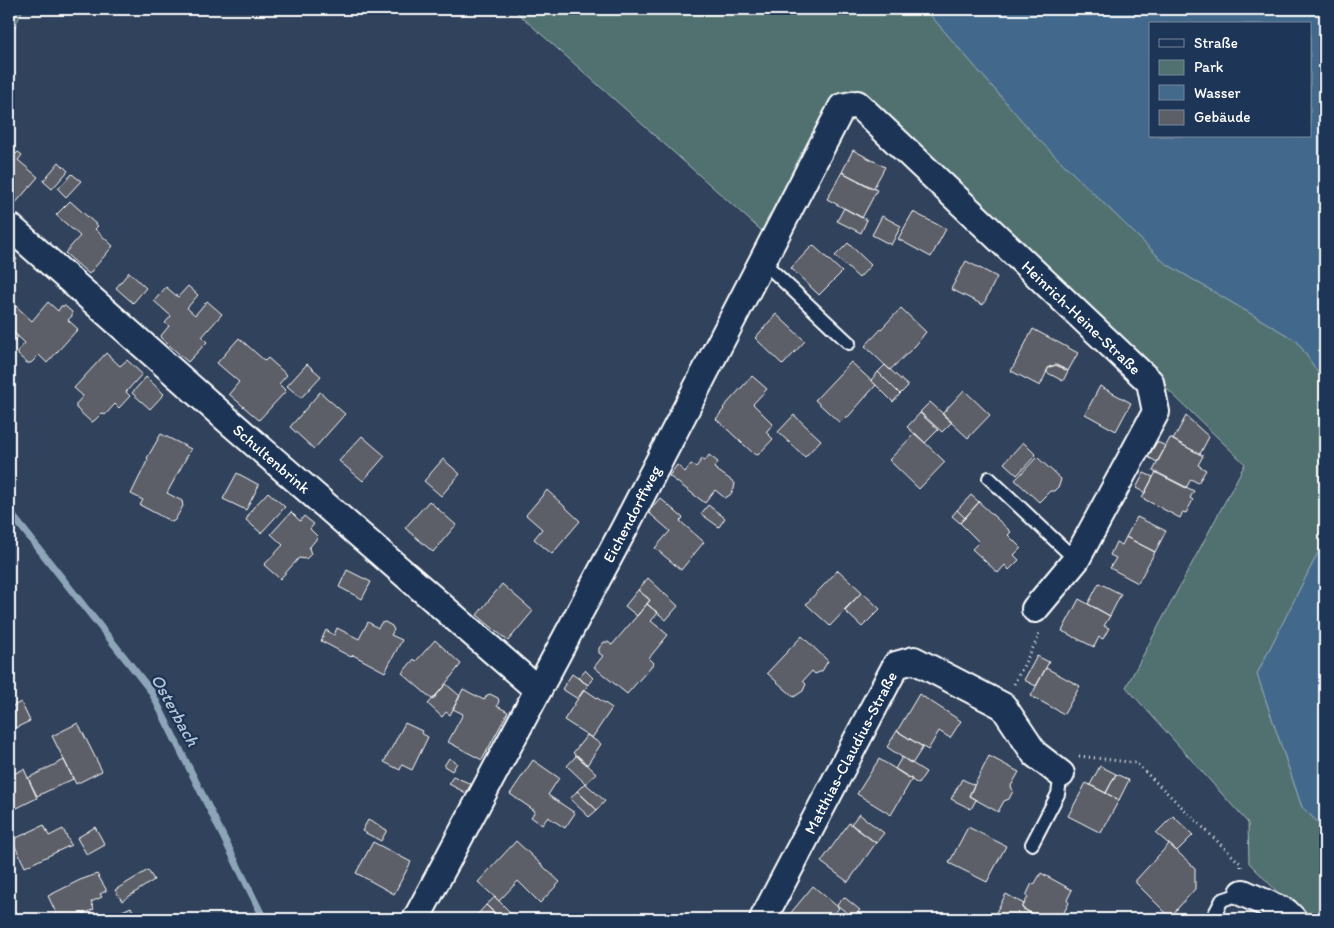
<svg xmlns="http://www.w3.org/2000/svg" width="1334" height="928" viewBox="0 0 1334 928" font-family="Itim,sans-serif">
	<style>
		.green { fill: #517171; stroke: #a8b8b8 }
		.water { fill: #43698b; stroke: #8ea5b9; fill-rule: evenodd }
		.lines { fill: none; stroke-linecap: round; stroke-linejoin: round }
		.stream { stroke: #8ea5b9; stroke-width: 7 }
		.building { fill: #5d5f67; stroke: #fff }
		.service-casing { stroke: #fff; stroke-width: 16 }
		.minor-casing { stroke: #fff; stroke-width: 30 }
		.path { stroke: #fff; stroke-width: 3; stroke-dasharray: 1 4; stroke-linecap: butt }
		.service { stroke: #1d3557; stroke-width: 12 }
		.minor { stroke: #1d3557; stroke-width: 26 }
		.labels { text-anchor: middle; stroke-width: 4.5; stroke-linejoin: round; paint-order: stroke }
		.street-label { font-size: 16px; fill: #fff; stroke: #1d3557 }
		.water-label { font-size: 18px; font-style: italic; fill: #b4c3d1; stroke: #1d3557 }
	</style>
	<rect width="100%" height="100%" fill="#30425c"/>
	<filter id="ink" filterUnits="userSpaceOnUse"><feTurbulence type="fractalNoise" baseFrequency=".02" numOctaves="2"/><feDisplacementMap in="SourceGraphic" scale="10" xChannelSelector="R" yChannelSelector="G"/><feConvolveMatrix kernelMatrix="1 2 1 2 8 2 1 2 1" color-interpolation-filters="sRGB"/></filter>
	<g filter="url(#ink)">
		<path class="green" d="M9,9H23L9,40Z
			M513,9H723L729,12L731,9H925L1037,138L1165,263L1297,341L1325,383V539L1257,674L1302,807L1325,829V919H1304L1249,863L1248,823L1126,687L1245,464L863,96L852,89L841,96L764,233Z"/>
		<path class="water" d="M925,9H1325V383L1297,341L1165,263L1037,138ZM1150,24H1310V136H1150Z
			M1325,539V829L1302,807L1257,674Z"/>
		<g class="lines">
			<path class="stream" d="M9,17L13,9
				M9,511L151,691L264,919"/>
		</g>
		<path class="building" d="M9,147L16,154L18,152L22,155L18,160L38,177L14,205L9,200Z
			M853,150L885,167L873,189L842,172Z
			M59,162L68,171L52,189L43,181Z
			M842,172L877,190L862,218L827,199Z
			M72,174L81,181L66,197L58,189Z
			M70,201L98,226L95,229L113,246L89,274L65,253L80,236L56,215Z
			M844,208L867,220L861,233L837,221Z
			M913,212L946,229L931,257L898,239Z
			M882,216L901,226L891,245L872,235Z
			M848,243L871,265L859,278L835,256Z
			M813,245L842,272L819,295L791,268Z
			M9,254L17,259L9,271Z
			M966,261L997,277L983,305L951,289Z
			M129,272L146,288L133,303L116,288Z
			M188,286L198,295L187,308L195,315L207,301L222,314L202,337L207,342L188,362L160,337L169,326L165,323L171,316L154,301L166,287L178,297Z
			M48,302L58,311L61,306H65L72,312V316L68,320L78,329L47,363L39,355L31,363H27L18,355V351L25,343L9,328V314L16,306L32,321Z
			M901,308L926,332L915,346L890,370L865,346Z
			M776,314L805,341L783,365L755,338Z
			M9,328L18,337L9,346Z
			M1033,329L1078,353L1068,371L1056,365L1049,367L1040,386L1011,371Z
			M239,338L265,361L268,358L287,375L279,384L286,391L259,420L229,394L239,382L217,363Z
			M106,353L120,366L127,360L142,374L126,392L130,396L119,408L115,404L105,415L102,413L94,421L91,422L76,408V404L83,396L74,388Z
			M851,362L876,385L848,417H846L840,423L815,400Z
			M307,364L321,376L301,398L287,386Z
			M885,365L908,386L900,394L878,372Z
			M1056,365L1068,371L1063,381L1046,372L1049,367Z
			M878,372L900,394L893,402L871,380Z
			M752,376L767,389L753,404L773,424L766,432L773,439L758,455L754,454L716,419L724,409L723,408Z
			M146,377L164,394L150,409L132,393Z
			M1100,386L1131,403L1116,431L1085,414Z
			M964,390L990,415L968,438L942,414Z
			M320,392L345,414L314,449L290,427Z
			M930,402L952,422L942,432L920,412Z
			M920,413L938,430L925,443L907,427Z
			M794,415L821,440L805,457L778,432Z
			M1186,416L1209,437L1200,454L1173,440Z
			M915,433L945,462L919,489L889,460Z
			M161,434L191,449L167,493L182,501L183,506L175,520L172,522L140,505L143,500L131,494L148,459L147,458Z
			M362,436L385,456L363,481L339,461Z
			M1170,438L1203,456L1198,465L1206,470L1198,483L1191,479L1186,488L1153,471Z
			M1023,442L1036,455L1017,475L1004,463Z
			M1157,442L1166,446L1157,462L1148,457Z
			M709,455L718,462L714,468L735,483L734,489L730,495L725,498L715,490L705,503L669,476L677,465L685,472L691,464L696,467L702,459L705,461Z
			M1037,457L1061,479L1059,486L1054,491H1050L1039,502L1015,480Z
			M443,459L460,474L441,496L424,481Z
			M1156,472L1194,491L1190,498L1193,500L1186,513L1183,512L1180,518L1142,498Z
			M237,473L259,485L246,510L223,499Z
			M1144,473L1153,477L1145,493L1136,488Z
			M547,490L580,521L552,554L534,539L542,529L526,515Z
			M268,492L285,507L261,533L246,520L252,509Z
			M971,495L979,502L965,518L957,510Z
			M660,498L683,518L680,521L704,542L681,570L655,548L670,531L648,512Z
			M429,501L456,525L433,552L405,528Z
			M979,502L1011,532L1008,535L1021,548L1014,555L1019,560L1009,570L1005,565L998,573L972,549L979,542L960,523Z
			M708,505L725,518L719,527L701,514Z
			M957,510L965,518L960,523L952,516Z
			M291,512L300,521L304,516L314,524L310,529L318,537L309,548L311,554L306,559L299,558L280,579L264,565L283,545L271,534Z
			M1137,517L1166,531L1155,552L1126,537Z
			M1126,537L1155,552L1138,583L1110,568L1116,558L1110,555L1116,542L1122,545Z
			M347,570L371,582L362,599L339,587Z
			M838,570L862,592L830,626L806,604Z
			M648,578L678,606L666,620L647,604L650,600L638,590Z
			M1099,583L1121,594L1110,616L1088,604Z
			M502,584L533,611L508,641L477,615Z
			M638,590L650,600L637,616L625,606Z
			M862,592L880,609L862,627L844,610Z
			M1079,599L1110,616L1104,626L1109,628L1103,639L1099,637L1094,647L1062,631Z
			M647,604L658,613L651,621L668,635L649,658L654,663L627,694L594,667L603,656L599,653V648L604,642H608L612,645Z
			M368,622L378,628L381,623L385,622L392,626L394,630L391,635L402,640L385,672L353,655L351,657L321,641L326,630L334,635L337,628L359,639Z
			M802,636L828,661L822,671L815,674L812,671L803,681L806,684L803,691L794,697L767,673Z
			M435,640L461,664L433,700L402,673L414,659L416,661Z
			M1037,656L1049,662L1036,686L1024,680Z
			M1046,668L1080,686L1064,714L1031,696Z
			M585,670L593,678L588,685L578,678Z
			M572,674L588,685L578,699L562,689Z
			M446,684L460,696L450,715L446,712L442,717L428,704Z
			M463,689L484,700L487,695L490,694L498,698L499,701L497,706L508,712L482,760L448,742L463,714L453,709Z
			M584,689L612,708L592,738L564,720Z
			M919,694L961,721L950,738L939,731L928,750L897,731Z
			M21,702L30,721L9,731V708Z
			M78,723L102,771L76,784L52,736Z
			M405,723L422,731L421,733L428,737L412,770L402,765L400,770L384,762Z
			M897,731L923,747L912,764L887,747Z
			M587,735L601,744L587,765L573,753Z
			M577,755L596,773L586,784L567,766Z
			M989,756L1019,772L1011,786L1013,791L1009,799L1004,801L998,812L969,796Z
			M902,757L926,772L918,784L895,769Z
			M449,758L457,763L452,771L444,766Z
			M879,759L912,779L891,815L857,794Z
			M64,760L73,779L37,796L28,778Z
			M533,760L559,778L548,795L575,813L565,828L548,817L542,825L531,817L535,811L510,794Z
			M1100,766L1116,774L1106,793L1090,785Z
			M24,769L37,798L9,812V775V776Z
			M1116,774L1129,780L1119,800L1106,793Z
			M453,776L471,784L466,793L449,784Z
			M962,779L974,785L969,796L976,800L971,809L951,799Z
			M585,783L605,801L597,810L577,791Z
			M1086,783L1119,800L1101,833L1068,816Z
			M577,791L597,810L589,817L570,799Z
			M859,814L884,833L876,843L851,824Z
			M1173,816L1193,835L1177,851L1156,833Z
			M368,820L387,830L381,841L362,831Z
			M849,823L876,843L848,882L821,862Z
			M44,825L49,836L63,829L71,845L25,867L12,840Z
			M95,827L105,845L87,855L77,838Z
			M968,827L1006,846L987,882L949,863Z
			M516,841L560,882L540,903L518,881L499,901L478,882Z
			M373,842L411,862L394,894L356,873Z
			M1169,844L1195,868V889L1170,917L1136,883V880Z
			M148,870L154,880L122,901L115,890Z
			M1041,873L1072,890L1067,900L1069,903L1063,914H1060L1057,919H1043L1022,908L1028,897L1026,896L1032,883L1034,885Z
			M97,874L106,889V891L100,894L102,897L91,902L94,909L73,919H59L48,896L80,880Z
			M813,886L839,908L830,919H794L789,915Z
			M1006,894L1024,904L1022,908L1030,913L1027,919H1004L995,914Z
			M495,897L516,918L514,919H501L486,905Z
			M844,897L860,910L853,918L837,905Z
			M486,905L501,919H480L476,916Z
			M131,907L137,919H105Z"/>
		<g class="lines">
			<g class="service-casing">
				<path id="service" d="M762,261L849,343
					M989,478L1076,560
					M1032,844L1058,794L1061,774
					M1212,919L1222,900L1243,893"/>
			</g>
			<g class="minor-casing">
				<g id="minor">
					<path id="s1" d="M9,226L231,423L538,690"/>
					<path d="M1243,893L1286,912L1293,919"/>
					<path id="s2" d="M416,919L625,527L842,107L857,104L1150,382L1156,412L1076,560L1035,609"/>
					<path id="s3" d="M763,919L896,665L914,660L1003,706L1035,754L1061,774"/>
				</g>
			</g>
			<path class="path" d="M1014,684L1039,636L1038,633
				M1079,756L1136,763L1241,864V870"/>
			<use href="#service" class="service"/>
			<use href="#minor" class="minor"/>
		</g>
	</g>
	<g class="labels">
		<g class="street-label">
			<text dy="6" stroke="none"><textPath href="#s2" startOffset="1242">Heinrich-Heine-Straße</textPath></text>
			<text dy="6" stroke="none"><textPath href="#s1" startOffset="351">Schultenbrink</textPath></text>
			<text dy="6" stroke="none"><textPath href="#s2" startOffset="459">Eichendorffweg</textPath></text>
			<text dy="6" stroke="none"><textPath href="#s3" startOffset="188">Matthias-Claudius-Straße</textPath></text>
		</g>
		<g class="water-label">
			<text transform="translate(175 710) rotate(61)" y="6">Osterbach</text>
		</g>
	</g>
	<rect width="1334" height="928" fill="none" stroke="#1d3557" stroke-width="30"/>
	<rect x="15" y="15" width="1304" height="898" fill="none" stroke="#fff" stroke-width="2" filter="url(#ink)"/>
	<rect x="1149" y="22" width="162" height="115" fill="#1d3557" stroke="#77869a"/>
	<rect x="1159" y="39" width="25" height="8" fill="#1d3557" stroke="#77869a"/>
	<text x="1194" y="48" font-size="15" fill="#ffffff">Straße</text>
	<rect x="1159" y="60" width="25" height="15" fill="#517171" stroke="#77869a"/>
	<text x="1194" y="72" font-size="15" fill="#ffffff">Park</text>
	<rect x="1159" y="85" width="25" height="15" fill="#43698b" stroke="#77869a"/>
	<text x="1194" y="98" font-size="15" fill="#ffffff">Wasser</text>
	<rect x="1159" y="110" width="25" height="15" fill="#5d5f67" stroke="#77869a"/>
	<text x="1194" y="122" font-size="15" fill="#ffffff">Gebäude</text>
</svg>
